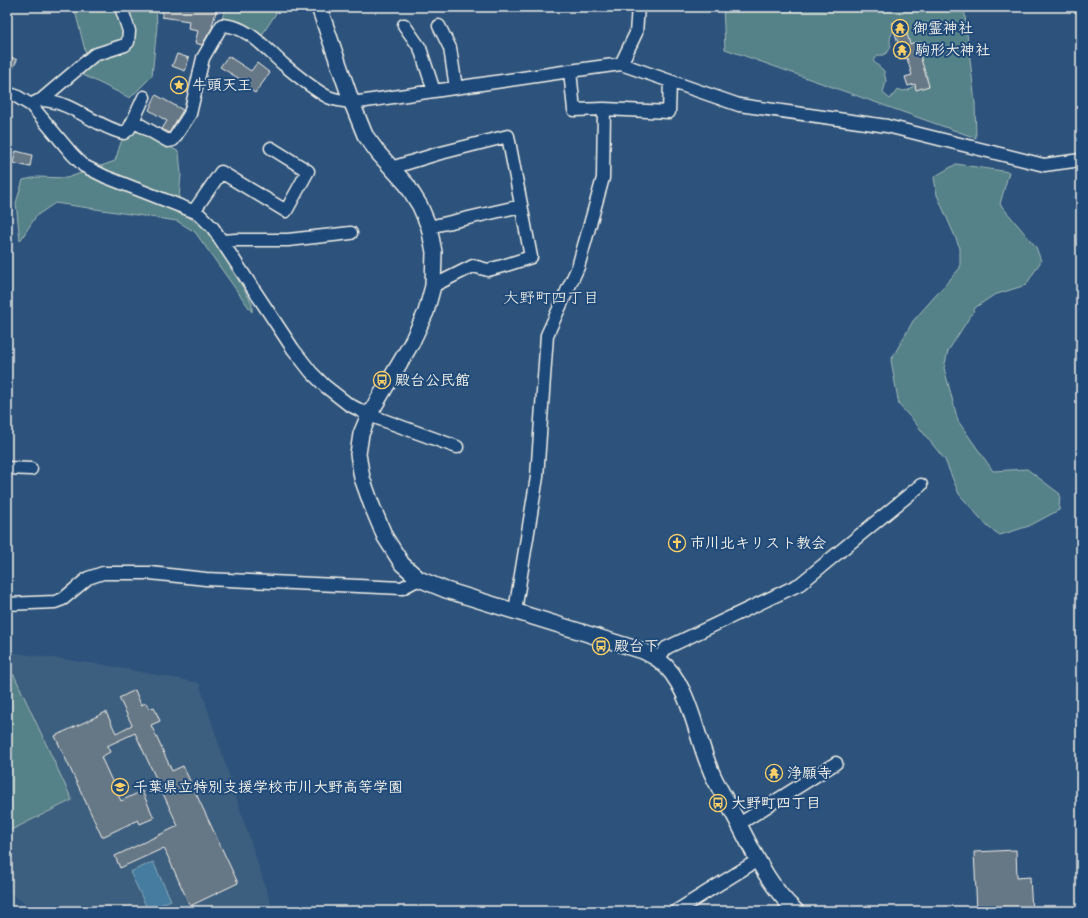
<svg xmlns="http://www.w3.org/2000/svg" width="1088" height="918" viewBox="0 0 1088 918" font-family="'Architects Daughter','Klee One',sans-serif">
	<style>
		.built { fill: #3e5e7f }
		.green { fill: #558188; stroke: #a4b9b8; fill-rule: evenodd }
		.water { fill: #447c9f; stroke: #8aabbc }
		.building { fill: #667786; stroke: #f4f1e8 }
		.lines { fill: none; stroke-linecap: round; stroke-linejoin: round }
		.minor-casing { stroke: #f4f1e8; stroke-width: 15 }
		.tertiary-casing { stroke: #f4f1e8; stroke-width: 18 }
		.minor { stroke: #1f4a7a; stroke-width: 12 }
		.tertiary { stroke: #1f4a7a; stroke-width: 15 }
		.labels { text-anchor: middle; stroke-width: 4; stroke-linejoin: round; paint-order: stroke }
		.poi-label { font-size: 15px; font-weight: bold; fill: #f4f1e8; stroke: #1f4a7a; text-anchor: start }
		.neighbourhood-label { font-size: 16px; fill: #f4f1e8; stroke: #1f4a7a }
	</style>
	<rect width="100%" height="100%" fill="#2d537c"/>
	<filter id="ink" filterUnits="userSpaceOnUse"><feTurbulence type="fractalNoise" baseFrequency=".025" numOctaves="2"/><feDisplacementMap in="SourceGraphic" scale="8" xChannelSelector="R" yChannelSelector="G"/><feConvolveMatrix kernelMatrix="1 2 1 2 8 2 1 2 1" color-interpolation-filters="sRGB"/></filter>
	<g filter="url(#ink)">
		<path class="built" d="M7,652L104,665L199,683L273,911H36L7,891Z"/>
		<path class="green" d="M74,7H156L157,26L152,76L130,98L69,68L86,54Z
			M227,7H280L262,35L221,20Z
			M723,7H964L975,103L976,138L725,49ZM898,21L902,22L908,44L927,41L928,48L922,54L919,62L927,77V82L924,85L912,87L909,90L903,91L898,89L890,99L883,93L886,81L884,71L873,61L877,55C885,56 887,53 891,47C889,40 890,36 894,30V23Z
			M138,129L179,152L181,174L178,211L206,228L219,247L252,303V312L195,232L177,221L55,203L36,216L20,241L16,203L23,180L37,177L67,178L115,161L124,133Z
			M956,164L1009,172L1000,204L1036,247L1041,261L1026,285L994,295L976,307L948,351L944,368L958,421L993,471L1027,469L1060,494L1059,510L1029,526L1000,535L988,527L959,494L945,460L913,420L899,405L891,360L913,321L960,268V248L937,195L934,177Z
			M7,675H14L72,800L7,832Z"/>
		<path class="water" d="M153,862L171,900L148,910L130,872Z"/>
		<path class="building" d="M162,7H214L217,8L212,26H213L202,45L195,43L198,31L188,29L189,21L162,17Z
			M903,20L910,44L916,42L929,86L916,90L915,84L908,86L905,77L912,75L907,58L900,60L899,57L896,58L894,49L897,48L896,44L898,43L892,23Z
			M177,54L189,58L185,71L172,66Z
			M7,55L17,60L7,80Z
			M228,56L251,71L257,63L270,73L255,93L241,83L243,81L220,67Z
			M156,95L183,110L169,133L162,129L167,121L149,110Z
			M16,151L32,155L30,167L13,163Z
			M135,690L141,705L146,703L149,709L154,707L160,721L151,725L172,771L183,766L238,883L190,906L164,848L120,868L115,856L178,826L135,733L107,746L110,752L101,757L121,801L142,791L154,818L140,824L138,820L102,837L55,736L106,712L116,733L132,725L119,698Z
			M1016,850L1017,878L1030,877L1032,911H977L974,852Z"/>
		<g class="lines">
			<g class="minor-casing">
				<path id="minor" d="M404,25L420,48L434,91
					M439,26L450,48L456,88
					M621,64L636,33L638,7
					M7,93L16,96L31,105L72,154L84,166L106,177L198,213L213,228L293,349L311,372L325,386L348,404L369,415L457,447
					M41,100L94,55L125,45L128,42L129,31L121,7
					M31,105C34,103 39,100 42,100C71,101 96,127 124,133L129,129L133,121L168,141L173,140L190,114L203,58L222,25C248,26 265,48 283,64C295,74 315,90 328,97C335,100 345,101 352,103L570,71L621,64L739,105L887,126L1044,165L1081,160
					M604,109L669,112L670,81
					M133,121L144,97
					M391,168L437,154L508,136L531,257L506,265L488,270L473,266L433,286
					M194,211L221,172L286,211L308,171L271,148
					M429,227L521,206
					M222,241L236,240H288L351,233
					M7,468L31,469
					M7,604L55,602L63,599L88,578L103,573H150L206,579L402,588L419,579
					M515,611L537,477L547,335L578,267L603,178L604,109L574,110L570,71
					M658,659L666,648L800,584L921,485
					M739,824L836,763
					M676,911L758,860"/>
			</g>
			<g class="tertiary-casing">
				<path id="tertiary" d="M319,7L352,103L365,135L379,154L407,185L420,206L429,227L434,252L433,286L426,312L411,344L369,415L361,434L358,454L362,478L372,506L385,537L402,564L419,579L446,590L643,651C649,654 655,657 659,660C689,683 695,733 709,766C715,783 726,799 734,815C752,848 767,885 796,911"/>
			</g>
			<use href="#minor" class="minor"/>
			<use href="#tertiary" class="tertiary"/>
		</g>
	</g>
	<defs>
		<g id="temple-ring" transform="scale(0.9)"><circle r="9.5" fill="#1f4a7a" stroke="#ffd166" stroke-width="1.5"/><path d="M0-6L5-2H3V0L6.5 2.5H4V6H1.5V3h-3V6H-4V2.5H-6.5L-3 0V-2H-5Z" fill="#ffd166"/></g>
		<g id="sight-ring" transform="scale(0.9)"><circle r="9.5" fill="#1f4a7a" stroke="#ffd166" stroke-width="1.5"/><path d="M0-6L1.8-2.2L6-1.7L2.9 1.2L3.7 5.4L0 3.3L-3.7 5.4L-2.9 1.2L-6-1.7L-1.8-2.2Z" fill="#ffd166"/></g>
		<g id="bus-ring" transform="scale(0.9)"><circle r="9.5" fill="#1f4a7a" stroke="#ffd166" stroke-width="1.5"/><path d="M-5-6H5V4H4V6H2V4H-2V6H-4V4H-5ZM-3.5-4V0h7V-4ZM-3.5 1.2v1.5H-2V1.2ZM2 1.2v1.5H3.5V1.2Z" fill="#ffd166"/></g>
		<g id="church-ring" transform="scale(0.9)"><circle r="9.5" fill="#1f4a7a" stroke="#ffd166" stroke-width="1.5"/><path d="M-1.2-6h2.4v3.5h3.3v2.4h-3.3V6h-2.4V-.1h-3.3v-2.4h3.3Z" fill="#ffd166"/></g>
		<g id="school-ring" transform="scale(0.9)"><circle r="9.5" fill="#1f4a7a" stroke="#ffd166" stroke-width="1.5"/><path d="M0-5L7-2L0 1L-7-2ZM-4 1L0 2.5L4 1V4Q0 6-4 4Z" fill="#ffd166"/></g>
	</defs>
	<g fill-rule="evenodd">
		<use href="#temple-ring" x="900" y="28"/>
		<use href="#temple-ring" x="902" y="50"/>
		<use href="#sight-ring" x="179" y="85"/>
		<use href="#bus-ring" x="382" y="380"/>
		<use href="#church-ring" x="677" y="543"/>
		<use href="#bus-ring" x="601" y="646"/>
		<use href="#temple-ring" x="774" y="773"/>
		<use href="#school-ring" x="120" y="787"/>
		<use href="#bus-ring" x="718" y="803"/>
	</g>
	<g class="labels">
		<g class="poi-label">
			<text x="913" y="33">御霊神社</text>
			<text x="915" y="55">駒形大神社</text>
			<text x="192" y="90">牛頭天王</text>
			<text x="395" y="385">殿台公民館</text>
			<text x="690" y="548">市川北キリスト教会</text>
			<text x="614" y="651">殿台下</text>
			<text x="787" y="778">浄願寺</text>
			<text x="133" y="792">千葉県立特別支援学校市川大野高等学園</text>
			<text x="731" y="808">大野町四丁目</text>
		</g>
		<g class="neighbourhood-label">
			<text x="551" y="303">大野町四丁目</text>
		</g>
	</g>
	<rect width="1088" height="918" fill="none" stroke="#1f4a7a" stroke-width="24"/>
	<rect x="12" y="12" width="1064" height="894" fill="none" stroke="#f4f1e8" stroke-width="1.5" filter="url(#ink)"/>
</svg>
